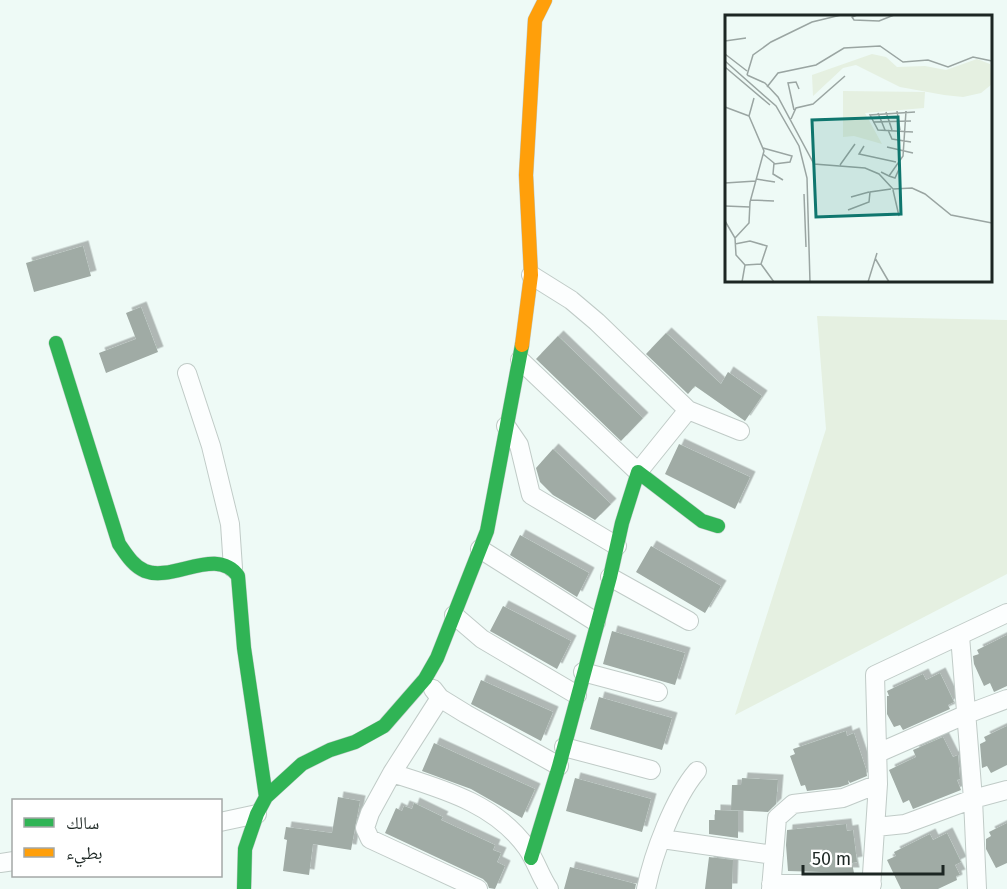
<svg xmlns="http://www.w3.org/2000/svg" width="1007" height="889" viewBox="0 0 1007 889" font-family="'Fira Sans','Noto Naskh Arabic',sans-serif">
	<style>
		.green { fill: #e5f0e1 }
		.building { fill: #a0aba5; filter: url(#shadow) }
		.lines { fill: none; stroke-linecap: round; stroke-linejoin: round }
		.street-casing { stroke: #c0cbc7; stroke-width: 20 }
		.fast-casing { stroke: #c0cbc7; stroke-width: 15 }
		.slow-casing { stroke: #c0cbc7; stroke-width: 15 }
		.street { stroke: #fcfefe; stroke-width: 18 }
		.fast { stroke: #30b455; stroke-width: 14 }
		.slow { stroke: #ff9f0a; stroke-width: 14 }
		.inset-road { fill: none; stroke: #9aa5a2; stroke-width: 1.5 }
		.view { fill: #0f766e; fill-opacity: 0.15; stroke: #0f766e; stroke-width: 3 }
		.inset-edge { fill: none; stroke: #1c2623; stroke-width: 3 }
	</style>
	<defs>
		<filter id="shadow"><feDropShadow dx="5.5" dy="-5.5" stdDeviation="0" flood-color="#0004"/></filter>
	</defs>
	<rect width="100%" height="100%" fill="#eefaf6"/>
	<path class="green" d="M817,316L1007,320V574L735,715L826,429Z"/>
	<path class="building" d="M83,246L91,276L34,292L26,263Z
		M141,307L158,352L106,373L99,353L136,339L126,313Z
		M666,333L721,384L728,372L762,396L745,421L695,386L688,394L646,354Z
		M558,336L643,418L621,441L536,359Z
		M679,444L750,477L735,509L665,474Z
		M553,449L611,504L595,520L553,495L540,482L536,468Z
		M520,535L589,573L577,597L510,555Z
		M651,546L721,586L705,613L636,572Z
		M503,606L571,641L557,669L490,631Z
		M612,631L685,653L675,685L603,664Z
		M1007,635V686L994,692L990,683L984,686L974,664L973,656L979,654L977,650Z
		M940,673L954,702L948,705L950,709L903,730L900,725L894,727L887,714V696H889L887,691L923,674L926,680Z
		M481,680L553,712L541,741L471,704Z
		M599,697L672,718L662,750L590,729Z
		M1007,726V765L991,773L987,766L982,768L980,744L986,741L984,737Z
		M846,731L847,736L854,733L866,769L867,776L850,783L848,780L849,784L840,787L807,791L805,785L801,786L790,756L795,754L793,749Z
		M943,737L953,757L958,755L960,779L957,780L961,790L913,809L909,800L903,803L889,770L916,757L913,750Z
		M434,743L535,789L522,818L471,789L422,771Z
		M575,778L651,799L642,832L566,811Z
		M742,778L778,780L776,804L768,812L731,810L732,785H741Z
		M338,797L360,801L351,850L313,844L309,875L283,871L287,840L284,839L286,827L332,833Z
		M414,803L443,817L441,820L495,845L493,850L501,853L497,862L505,866L495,889L489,888L487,883L483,879L385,833L396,808L402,811L404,806L412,809Z
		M715,810L738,811V838L709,834V820H715Z
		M1007,823V863L996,868L986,849V839L991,836L989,832Z
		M846,824L847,831L853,830L857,862L852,863L854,873L788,871L786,845L787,830Z
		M947,833L961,862L955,865L960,875L956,876L957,880L938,889H901L887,860L896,856L894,852L930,834L933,840Z
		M709,857L733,860L732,889H705Z
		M570,867L636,884L635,889H564Z"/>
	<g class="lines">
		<g class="street-casing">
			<path id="street" d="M531,275L571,300L597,322L688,410L740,431
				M520,360L638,472L688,410
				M187,373L211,446L230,524L233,568
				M506,426L519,445L531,495L617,546
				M480,549L596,622
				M610,577L689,621
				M454,615L482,639L577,695
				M960,636L973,799L977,889
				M583,672L658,692
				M433,689L440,698L466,714L559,766
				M440,698L392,773C442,789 495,803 527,848C536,861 540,876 549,889
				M564,747L651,770
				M878,753L967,714L1007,699
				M392,773L370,813L365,828L370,839L478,889
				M220,822L257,814
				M876,827L905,824L973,799L1007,790
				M662,839L774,855
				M0,863L14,861
				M771,884H872
				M646,889C653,854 674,798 697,771
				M771,889L777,818L793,804L843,798L878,784
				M871,889L878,784L875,675L1007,613"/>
		</g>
		<g class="fast-casing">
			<path id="fast" d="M56,343L119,544C126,554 133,566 145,571C173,582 217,546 238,576L244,648L266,797
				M531,858L559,766L610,577L622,523L638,472L702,521L718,526
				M244,889L245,849L257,814L266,797L302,764L330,750L355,742L384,726L425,679L437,658L487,531L522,345"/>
		</g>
		<g class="slow-casing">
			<path id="slow" d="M522,345L531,275L526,175L535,20L545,0"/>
		</g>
		<use href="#street" class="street"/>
		<use href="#fast" class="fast"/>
		<use href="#slow" class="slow"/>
	</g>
	<g transform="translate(725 15)">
		<rect width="267" height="267" fill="#eefaf6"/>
		<path d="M147,39L161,42L172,52L200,51L221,55L252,44L265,49L267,69L256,78L238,82L219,80L175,72L131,50L118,53L88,81L87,60ZM118,76L200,77L199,93L140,98L157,129L129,121L118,122Z" fill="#e5f0e1"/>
		<path class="inset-road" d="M132,0L127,2L129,5L154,6L169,0M0,26L21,23M0,39L22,56M0,46L51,91L74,131L82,163L85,267M0,52L45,90M22,60L40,68L53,82L89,149L140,153L154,159L168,174L187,173L200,179L226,200L267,208M22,60L28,40L46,27L87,7L116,0M42,72L53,58L91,50L119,33L155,31L178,47L203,45L223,52L248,42L267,46M0,92L24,101M69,95L63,68L71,67L74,74M172,96L175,115M161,97L167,115M153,98L160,115M66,104L71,93L88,89L120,61M148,107L186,106M163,115L167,124L186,127M188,117L153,115L145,100L190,97M139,131L134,139L171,147M162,132L188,138M38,133L67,141L65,147L49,149M38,139L49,148L48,159L58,165M115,150L130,129M156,157L164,161L178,141L181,96M164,161L170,163L175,152M31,164L50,167M0,168L31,166M168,175L174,201M79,179L81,232M126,182L144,177M25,185L49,186M0,191L25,192M123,195L144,187L145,177L166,174M0,206L10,223L11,240L20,250L17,267M10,223L24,208L25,187L39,136L24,101L29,83M10,229L25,226L42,231L36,249M150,243L164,267M20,250L36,249L49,267M143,267L152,238"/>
		<path class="view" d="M173,102L176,199L91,202L87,105Z"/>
		<rect width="267" height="267" class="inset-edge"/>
	</g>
	<rect x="12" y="799" width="210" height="78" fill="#ffffff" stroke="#a4a8a7" stroke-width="1.5"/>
	<rect x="24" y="818" width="30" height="9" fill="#30b455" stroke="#a4a8a7" stroke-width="1.5"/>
	<text x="66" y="829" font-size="18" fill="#1c2623">سالك</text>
	<rect x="24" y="848" width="30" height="9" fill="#ff9f0a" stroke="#a4a8a7" stroke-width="1.5"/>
	<text x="66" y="859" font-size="18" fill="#1c2623">بطيء</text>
	<path d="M803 865v9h140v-9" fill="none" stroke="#1c2623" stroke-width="3"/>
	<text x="812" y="865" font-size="18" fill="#1c2623" stroke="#ffffff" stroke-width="4.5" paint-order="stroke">50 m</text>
</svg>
